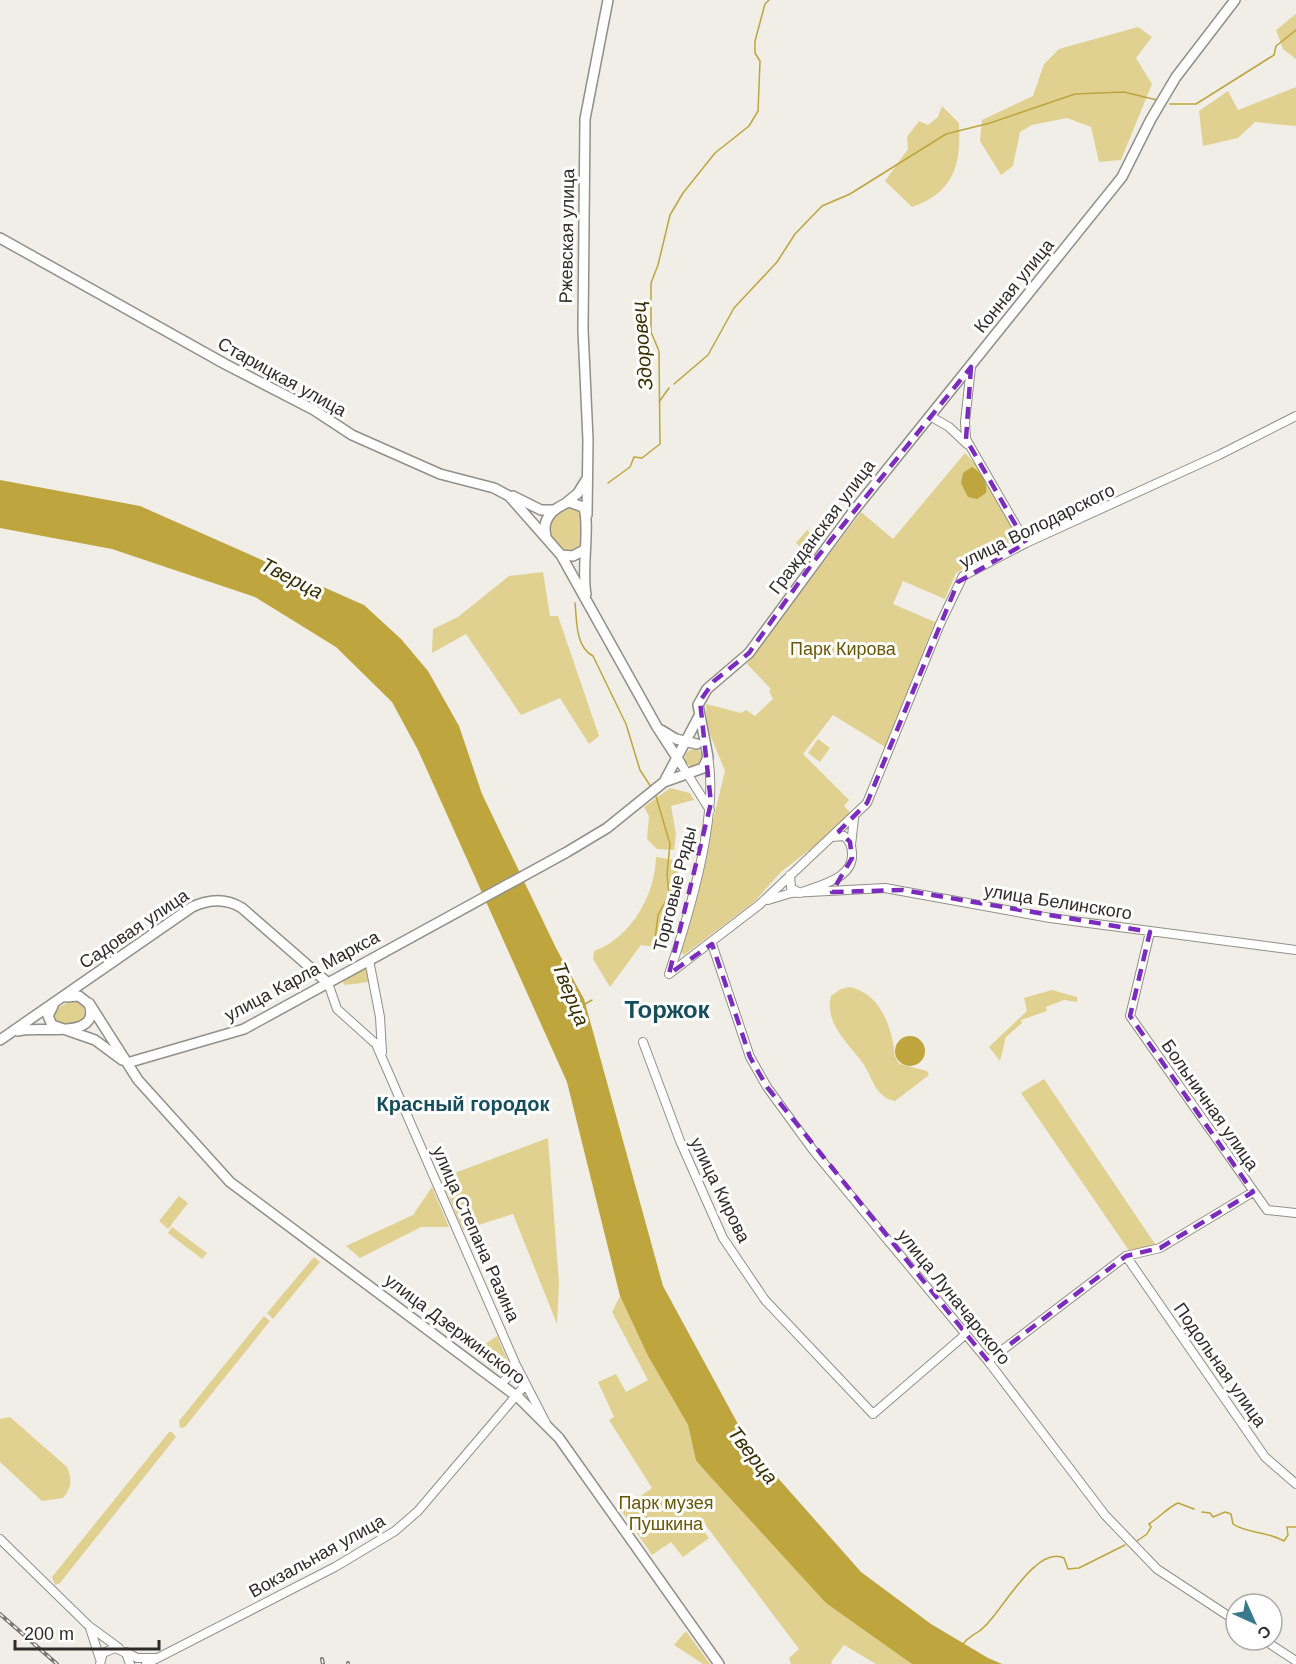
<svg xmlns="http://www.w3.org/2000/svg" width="1296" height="1664" viewBox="0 0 1296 1664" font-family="Helvetica,sans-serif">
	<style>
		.green { fill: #e1d190 }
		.water { fill: #bea53d }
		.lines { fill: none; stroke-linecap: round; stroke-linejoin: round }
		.stream { stroke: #bea53d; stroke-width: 1.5 }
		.minor-casing { stroke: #918f88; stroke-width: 10 }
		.major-casing { stroke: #918f88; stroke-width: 12 }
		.minor { stroke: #fff; stroke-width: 8 }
		.major { stroke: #fff; stroke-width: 9 }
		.rail-casing { stroke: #797773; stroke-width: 4 }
		.rail { stroke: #fff; stroke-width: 1.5; stroke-dasharray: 4.5; stroke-linecap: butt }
		.marked { fill: none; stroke: #7b2cbf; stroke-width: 4.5; stroke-dasharray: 12 8; stroke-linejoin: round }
		.labels { text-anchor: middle; stroke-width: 6; stroke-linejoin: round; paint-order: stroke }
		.street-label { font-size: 18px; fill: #2d2c29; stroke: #fff }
		.park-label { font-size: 18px; fill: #685705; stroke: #fff }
		.water-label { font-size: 20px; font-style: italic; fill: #392e01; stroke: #fff }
		.neighbourhood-label { font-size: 20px; font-weight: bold; fill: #164d5b; stroke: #fff }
		.district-label { font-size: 24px; font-weight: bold; fill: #164d5b; stroke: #fff }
	</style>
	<rect width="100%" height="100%" fill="#f0eee7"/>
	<path class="green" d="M1296,14V59L1283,49L1276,30Z
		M1138,27L1152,37L1136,58L1152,84L1121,160L1099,162L1091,127L1067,118L1032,125L1020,132L1013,166L1001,175L980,141L982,120L1033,96L1044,64L1059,49Z
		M1296,87V126L1255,122L1238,138L1203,146L1199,111L1228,91L1238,110Z
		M942,106L959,123C961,164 955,192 912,207L885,181L908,149L907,137L919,121L928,125L938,117Z
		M965,453L979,468L1021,540L956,573L945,599L903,581L893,604L935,622L885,747L833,715L803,754L849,800L844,806L850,812L843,824L781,872L754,902L684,955L681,952L725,771L707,727L706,704L741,713L746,710L755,716L773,699L769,691L771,689L747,664L861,512L893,539Z
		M567,506L583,511L580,546L574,553L564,552L548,532L549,519Z
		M807,530L821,542L810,555L796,543Z
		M543,572L550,616H558L599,736L589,744L560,698L521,715L466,634L432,653L433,629L458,617L509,576Z
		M818,739L830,748L820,762L808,753Z
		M685 758a9 9 0 1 1 18 0a9 9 0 1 1-18 0Z
		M670,788L690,793L694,800L671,806L676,834L674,850L657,849L647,839L649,816L644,807Z
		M656,857L674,860L679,867L657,947L641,945L610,987L593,959L594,951C631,938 655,895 656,857Z
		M366,968L369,982L345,985L343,983L344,979Z
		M850,987C876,993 888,1017 893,1043C895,1052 893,1056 900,1064L927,1071L929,1075L895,1101C874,1097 873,1077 862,1062C848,1043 824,1023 831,996L841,989Z
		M1052,990L1077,997V1002L1064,1000L1046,1007L1047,1011L1021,1020L1022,1023L1006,1037L1000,1061L989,1047L1027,1011L1024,998Z
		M75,999L84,1006L85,1018C76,1026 65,1026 55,1020L53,1016L57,1008Z
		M1044,1079L1157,1247L1132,1255L1021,1093Z
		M548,1138L559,1283L557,1324L513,1214L463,1230L441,1178Z
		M432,1187L449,1227H421L360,1258L346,1246L413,1215Z
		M179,1196L188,1203L168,1229L159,1221Z
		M172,1227L207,1253L202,1259L168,1233Z
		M314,1257L320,1262L273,1319L267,1313Z
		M620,1296L648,1356L688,1425L696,1462L882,1641L912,1664H876L844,1645L831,1662L832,1664H791L789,1658L799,1649L704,1523L701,1528L709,1538L683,1557L671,1542L652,1555L621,1510L652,1488L609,1420L614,1417L598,1382L616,1374L626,1392L648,1380L612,1312Z
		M264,1316L270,1321L185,1427L180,1428L179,1421Z
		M497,1336L511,1368L501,1375L472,1353Z
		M10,1417L67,1467C72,1479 72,1488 63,1498L42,1501L0,1462V1419Z
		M169,1432H172L176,1437L60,1583L55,1585L52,1577Z
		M686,1631L710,1664H703L674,1645Z"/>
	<path class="water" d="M972,467C981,472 988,483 986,493L977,499L968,497L961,483L963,473Z
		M0,480L140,506L364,605L401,639L428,671L459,726L482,794L556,948L584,999L663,1286L745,1437L762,1460L861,1572L931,1624L988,1658L1002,1664H912L826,1603L696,1461L688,1425L648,1356L620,1296L567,1082L418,750L392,702L336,647L255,597L112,549L0,528Z
		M895 1051a15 15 0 1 1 30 0a15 15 0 1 1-30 0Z"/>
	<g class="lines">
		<path class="stream" d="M1170,104H1196L1274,55L1276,46L1296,30
			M674,384L708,355L734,308L777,262L795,234L822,206L850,194L946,134L990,123L1075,94L1124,92L1157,100
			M659,402L669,388
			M608,483L630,467L634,457L642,458L660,444L659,351L651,332V283L658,265L670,215L683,193L715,153L749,126L758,111L760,61L755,53V41L765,4L769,0
			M575,603C577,620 575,647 593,656L626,724L640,770L651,787
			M654,947L658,915L669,895L667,874L670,844L655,793
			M585,1004L592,1000
			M1202,1512L1210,1513L1213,1517L1225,1512L1231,1514L1233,1524C1247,1534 1264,1530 1284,1541L1288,1535L1287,1527H1296
			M1137,1541L1147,1534L1151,1527L1149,1524C1160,1517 1167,1508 1178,1503L1194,1509
			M963,1644C969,1636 977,1634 984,1627C1002,1611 1036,1545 1064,1558L1068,1569L1079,1568L1125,1545"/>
		<g class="minor-casing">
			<path id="minor" d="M971,367L965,422L966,439L1026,543
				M930,416L949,427L967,444
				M683,767L710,810
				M851,845L854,818
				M790,875L791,888L800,893C819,885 854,879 852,853C852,846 850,841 844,836L832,837
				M768,900L791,893L885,888L1050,918L1296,950
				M1150,932L1130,1016L1267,1210L1296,1213
				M712,944L750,1057L767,1087L813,1150L988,1361L1105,1515L1157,1569L1236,1621
				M369,960L380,1017L382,1052
				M669,974L759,905L867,803L940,624L963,576L1026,543L1219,455L1296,416
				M669,974C689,915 719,817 708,757
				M328,983L337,1009L376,1044L516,1365L546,1423
				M643,1042L680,1141L723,1238L765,1300L873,1414L966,1334
				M1126,1256L1265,1457L1296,1484
				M988,1361L1126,1256L1160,1248L1253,1192
				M500,1384L518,1369
				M0,1539L89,1626L119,1648
				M90,1628L100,1659
				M1264,1640L1296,1661
				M126,1652L137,1658H155
				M100,1664L103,1653L115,1648L126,1653L130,1664
				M146,1664L335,1567L395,1531L418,1511L526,1384"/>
		</g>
		<g class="major-casing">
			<path id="major" d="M0,238L225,364L314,410L352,435L440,474L494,488L509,496L561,555L657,727L681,764
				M513,496L541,510H555
				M566,503L578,493L586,480
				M587,515L588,440L583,330L585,119L608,0
				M546,536C541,518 554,508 569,502L583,507C591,519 581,571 586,594
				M561,555L573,556L584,550
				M661,730L676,739L697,744
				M664,782L699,716
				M89,1003L138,1080L230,1182L519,1398L559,1438L719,1664
				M53,1006L48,1016L52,1025L95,1040L122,1060
				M18,1031C38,1025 102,1041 89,1004L79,996L66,997
				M0,1040L192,907C209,899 226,898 242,908L328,983
				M127,1063L244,1029L567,852L607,828L664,782L703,768L708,757L698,705L707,689L749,653L852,513L1122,177L1151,119L1176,77L1235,0"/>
		</g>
		<use href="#minor" class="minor"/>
		<use href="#major" class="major"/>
		<g class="rail-casing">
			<path id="rail" d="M0,1614L57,1664
				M322,1659L323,1664
				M348,1663V1664"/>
		</g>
		<use href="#rail" class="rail"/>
	</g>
	<path class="marked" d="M971,367L966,439L1026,543L958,582L867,803L839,831L850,842L852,858L832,892L903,890L1150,932L1130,1016L1253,1192L1160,1248L1126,1256L988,1361L767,1087L750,1057L712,944L669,974L711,803L700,701L714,681L749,653L814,561Z"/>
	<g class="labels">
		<g class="street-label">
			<text transform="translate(567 236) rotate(-89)" y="6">Ржевская улица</text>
			<text transform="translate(1014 286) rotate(-51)" y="6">Конная улица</text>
			<text transform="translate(282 377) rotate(29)" y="6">Старицкая улица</text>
			<text transform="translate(1037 526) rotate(-26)" y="6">улица Володарского</text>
			<text transform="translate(822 527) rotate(-53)" y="6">Гражданская улица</text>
			<text transform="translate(675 889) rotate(-76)" y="6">Торговые Ряды</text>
			<text transform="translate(1058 902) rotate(9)" y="6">улица Белинского</text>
			<text transform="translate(134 929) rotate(-34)" y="6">Садовая улица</text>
			<text transform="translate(302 976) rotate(-28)" y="6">улица Карла Маркса</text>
			<text transform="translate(1210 1105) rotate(55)" y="6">Больничная улица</text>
			<text transform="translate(720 1190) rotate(64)" y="6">улица Кирова</text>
			<text transform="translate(476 1234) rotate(66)" y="6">улица Степана Разина</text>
			<text transform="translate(954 1297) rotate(51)" y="6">улица Луначарского</text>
			<text transform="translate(455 1329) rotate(37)" y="6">улица Дзержинского</text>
			<text transform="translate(1220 1365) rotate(55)" y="6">Подольная улица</text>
			<text transform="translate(317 1556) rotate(-29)" y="6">Вокзальная улица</text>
		</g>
		<g class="park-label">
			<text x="843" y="655">Парк Кирова</text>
			<text x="666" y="1509">Парк музея<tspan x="666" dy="21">Пушкина</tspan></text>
		</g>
		<g class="water-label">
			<text transform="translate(642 346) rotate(-95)" y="7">Здоровец</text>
			<text transform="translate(292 578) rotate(27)" y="7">Тверца</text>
			<text transform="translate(571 994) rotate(68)" y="7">Тверца</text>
			<text transform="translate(753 1455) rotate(52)" y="7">Тверца</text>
		</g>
		<g class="neighbourhood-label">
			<text x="463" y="1111">Красный городок</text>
		</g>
		<g class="district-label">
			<text x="667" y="1018">Торжок</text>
		</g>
	</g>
	<g transform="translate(1254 1622) rotate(135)"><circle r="28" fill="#ffffff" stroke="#ababa9" stroke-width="1.5"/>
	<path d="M0-4.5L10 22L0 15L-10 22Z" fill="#387a8c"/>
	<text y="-9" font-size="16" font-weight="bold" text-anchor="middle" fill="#2d2c29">С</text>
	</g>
	<path d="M15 1640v9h144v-9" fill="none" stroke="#2d2c29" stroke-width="3"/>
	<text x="24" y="1640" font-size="18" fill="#2d2c29" stroke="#ffffff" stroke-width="4.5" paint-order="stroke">200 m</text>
</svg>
